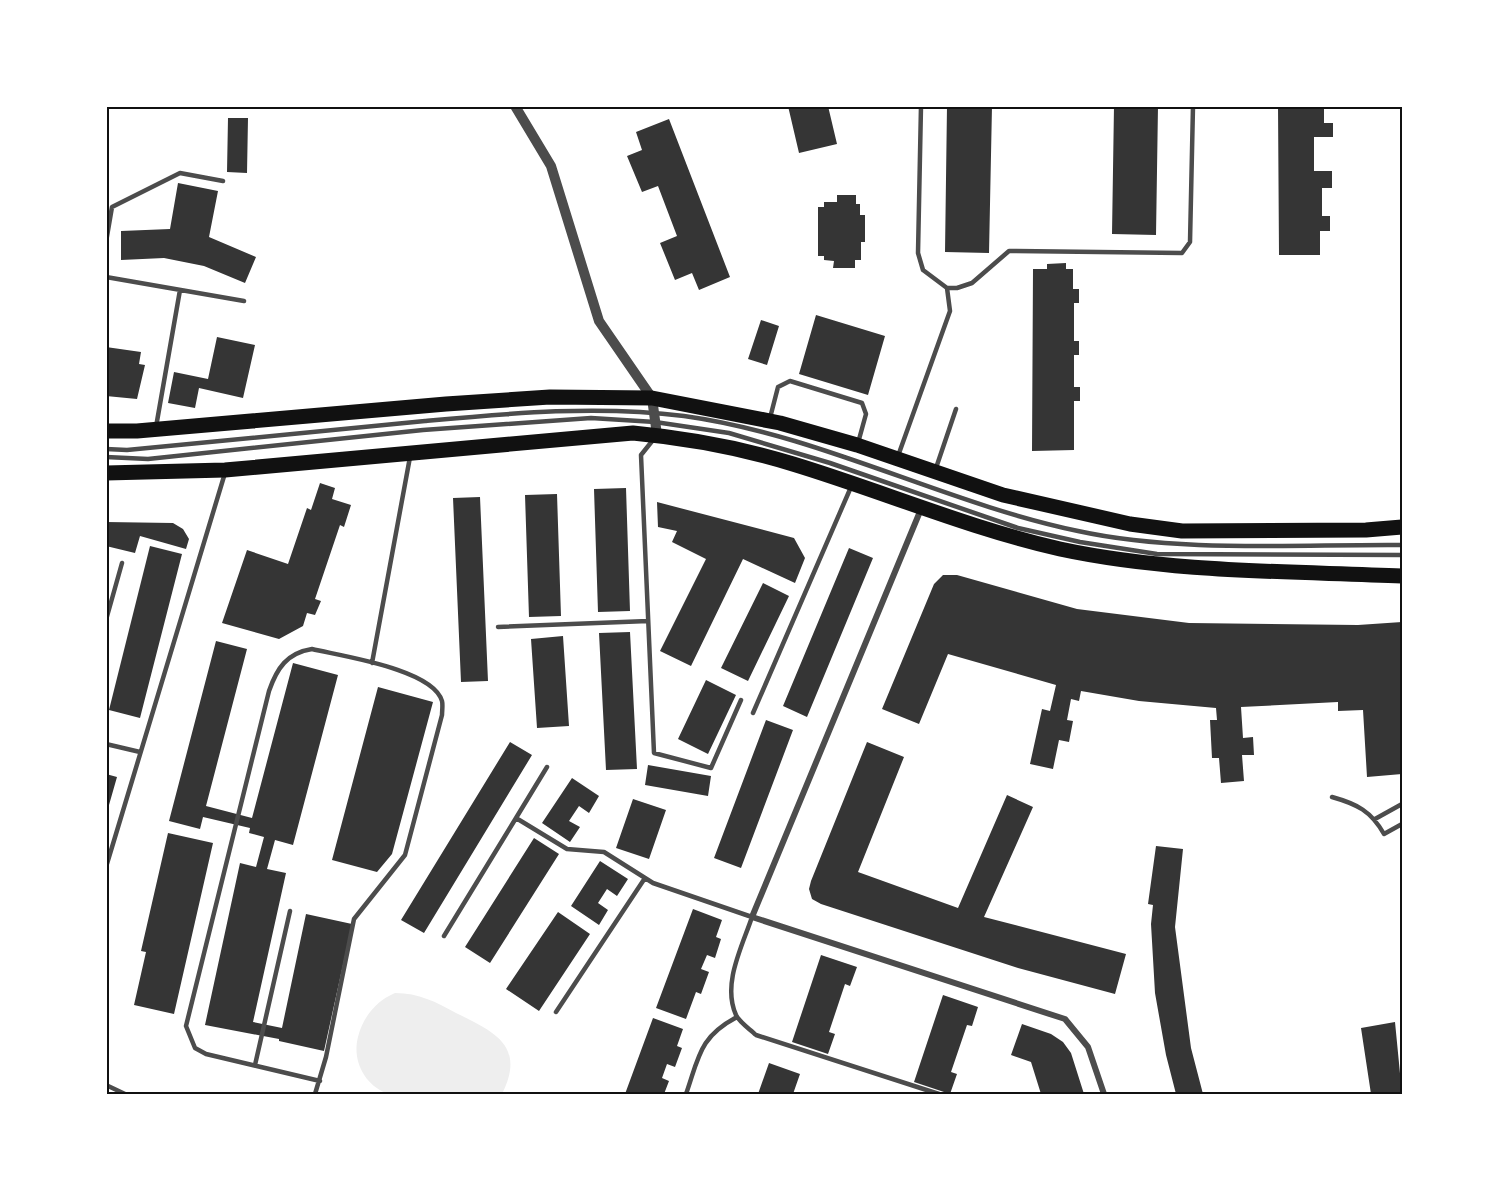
<svg xmlns="http://www.w3.org/2000/svg" width="1509" height="1201" viewBox="0 0 1509 1201" font-family="'DM Sans',sans-serif">
	<style>
		.green { fill: #eee }
		.building { fill: #353535 }
		.lines { fill: none; stroke-linecap: round; stroke-linejoin: round }
		.service { stroke: #4c4c4c; stroke-width: 4.5 }
		.minor { stroke: #4c4c4c; stroke-width: 6 }
		.tertiary { stroke: #4c4c4c; stroke-width: 10 }
		.primary { stroke: #111; stroke-width: 15 }
		.neatline { fill: none; stroke: #111; stroke-width: 2 }
	</style>
	<rect width="100%" height="100%" fill="#fff"/>
	<path class="green" d="M395,993C419,993 436,1002 456,1013C495,1032 526,1046 502,1094C480,1095 402,1099 386,1093C364,1084 352,1060 358,1037C363,1017 376,1001 395,993Z"/>
	<path class="building" d="M788,106H828L837,144L799,153Z
		M947,106H992L989,253L945,252Z
		M1114,106H1158L1156,235L1112,234Z
		M1278,106H1324V123H1333V137H1314V171H1332V188H1322V216H1330V231H1320V255H1279Z
		M228,118H248L247,173L227,172Z
		M669,119L730,277L699,290L692,273L675,280L660,243L677,236L658,186L642,192L627,156L642,150L636,132Z
		M178,183L218,191L209,237L256,257L245,283L204,266L164,258L121,260V231L170,229Z
		M837,195H856V204H860V215H865V242H861V260H855V268H833L834,261L824,260V256H818V207H824V202H837Z
		M1066,263V269H1073V289H1079V303H1074V341H1079V355H1074V387H1080V401H1074V450L1032,451L1033,269H1047V264Z
		M816,315L885,336L868,395L799,374Z
		M761,320L779,326L767,365L748,359Z
		M217,337L255,345L243,398L199,388L195,408L168,403L174,372L208,379Z
		M106,347L141,352L139,364L145,365L137,399L106,396Z
		M320,483L335,488L332,499L351,505L344,527L340,525L315,599L321,601L315,615L307,613L303,626L279,639L222,623L247,550L288,564L307,508L311,510Z
		M626,488L630,611L598,612L594,489Z
		M557,494L561,616L529,617L525,495Z
		M480,497L488,681L461,682L453,498Z
		M657,502L794,538L805,558L795,583L743,559L691,666L660,651L706,559L672,542L677,531L658,527Z
		M106,522L173,523L183,529L189,539L186,549L140,536L135,553L106,546Z
		M150,546L182,554L140,718L109,710Z
		M849,548L873,558L807,717L783,706Z
		M943,575H957L1077,609L1189,623L1358,625L1402,622V774L1367,777L1363,710L1338,711V702L1241,707L1243,738L1253,737L1254,755H1242L1244,781L1221,783L1219,758H1212L1210,720H1217L1216,708L1139,701L1081,691L1079,701L1071,699L1067,720L1073,721L1069,742L1059,740L1053,769L1030,764L1042,709L1050,711L1056,685L948,654L919,724L882,709L934,584Z
		M763,583L789,596L748,681L721,668Z
		M630,632L637,769L606,770L599,633Z
		M563,636L569,726L537,728L531,639Z
		M216,641L247,649L206,806L252,818L293,663L338,675L293,845L275,840L267,869L286,873L253,1022L282,1028L306,914L352,924L324,1051L279,1041V1039L205,1025L240,863L256,867L264,837L249,833L250,828L203,817L200,829L169,821Z
		M706,680L736,695L708,754L678,739Z
		M378,687L433,702L392,854L377,872L332,860Z
		M766,720L793,730L741,868L714,858Z
		M510,742L532,755L424,933L401,920Z
		M867,742L904,757L858,872L958,908L1007,795L1033,807L984,917L1126,954L1115,994L1018,968L821,904L812,899L809,889L811,881Z
		M648,765L711,776L708,796L645,785Z
		M106,774L117,777L107,812H106Z
		M572,778L599,796L589,813L579,806L569,821L580,827L570,842L542,823Z
		M633,799L666,810L649,859L616,848Z
		M168,833L213,843L174,1014L134,1005L146,952L141,951Z
		M534,838L559,854L490,963L465,947Z
		M1156,846L1183,849L1175,927L1191,1048L1203,1094H1176L1166,1055L1155,993L1151,924L1153,905L1148,904Z
		M600,861L628,879L617,896L607,889L598,903L608,910L599,925L571,906Z
		M693,909L722,920L716,937L721,939L715,958L707,955L701,969L709,972L701,994L696,992L686,1019L656,1008Z
		M558,912L590,934L539,1011L506,989Z
		M821,955L857,967L850,986L845,984L829,1032L835,1034L828,1054L792,1042Z
		M943,995L978,1007L972,1026L967,1025L951,1072L957,1074L950,1094L914,1082Z
		M653,1018L683,1029L677,1046L682,1048L675,1067L667,1064L662,1078L669,1081L664,1094H625Z
		M1395,1022L1402,1094H1371L1361,1028Z
		M1022,1024L1051,1034L1063,1042L1071,1053L1084,1094H1041L1031,1062L1011,1055Z
		M769,1063L800,1074L793,1094H758Z"/>
	<g class="lines">
		<path class="service" d="M921,106L918,253L923,270L947,288H957L972,283L1009,251L1182,253L1190,242L1193,106
			M106,242L112,207L180,173L223,181
			M106,277L244,301
			M770,418L778,387L790,381L862,403L866,414L858,443
			M156,427L180,290
			M653,440L641,455L654,753L711,768L741,700
			M106,449L127,450C226,441 325,430 425,421C512,413 597,405 684,416C821,435 944,503 1078,531C1178,553 1299,544 1402,545
			M898,456L950,311L947,288
			M106,457L148,459L423,430L591,418L655,422L729,433L830,463L1018,528L1080,542L1157,554L1402,555
			M936,468L956,409
			M106,620L122,563
			M498,627L648,621
			M372,663L410,457
			M753,713L851,487
			M106,744L140,752
			M1332,797C1357,804 1371,811 1384,834L1402,824
			M516,818L547,767
			M1375,819L1402,804
			M106,867L225,473
			M444,936L516,818L567,849L604,852L653,883L752,917C742,947 722,984 736,1015C740,1023 750,1029 756,1035L939,1094
			M556,1012L645,878
			M255,1065L290,911
			M106,1085L125,1094
			M315,1094L326,1057L354,919L405,855L442,715C442,711 443,705 442,701C433,669 341,656 312,649C287,653 277,668 269,691L186,1026L195,1048L206,1054L320,1081
			M686,1094C699,1057 699,1037 737,1017"/>
		<path class="minor" d="M921,509L752,917L1065,1019L1088,1047L1104,1094"/>
		<path class="tertiary" d="M515,106L551,166L599,321L652,398L657,435"/>
		<path class="primary" d="M106,431H137L446,404L550,397L652,398L780,423L857,445L1003,495L1130,524L1182,531L1366,530L1402,527
			M106,473L225,470L633,433C686,438 741,448 793,464C882,491 968,528 1060,549C1172,573 1289,571 1402,576"/>
	</g>
	<rect width="1509" height="1201" fill="none" stroke="#ffffff" stroke-width="216"/>
	<rect x="108" y="108" width="1293" height="985" class="neatline"/>
</svg>
